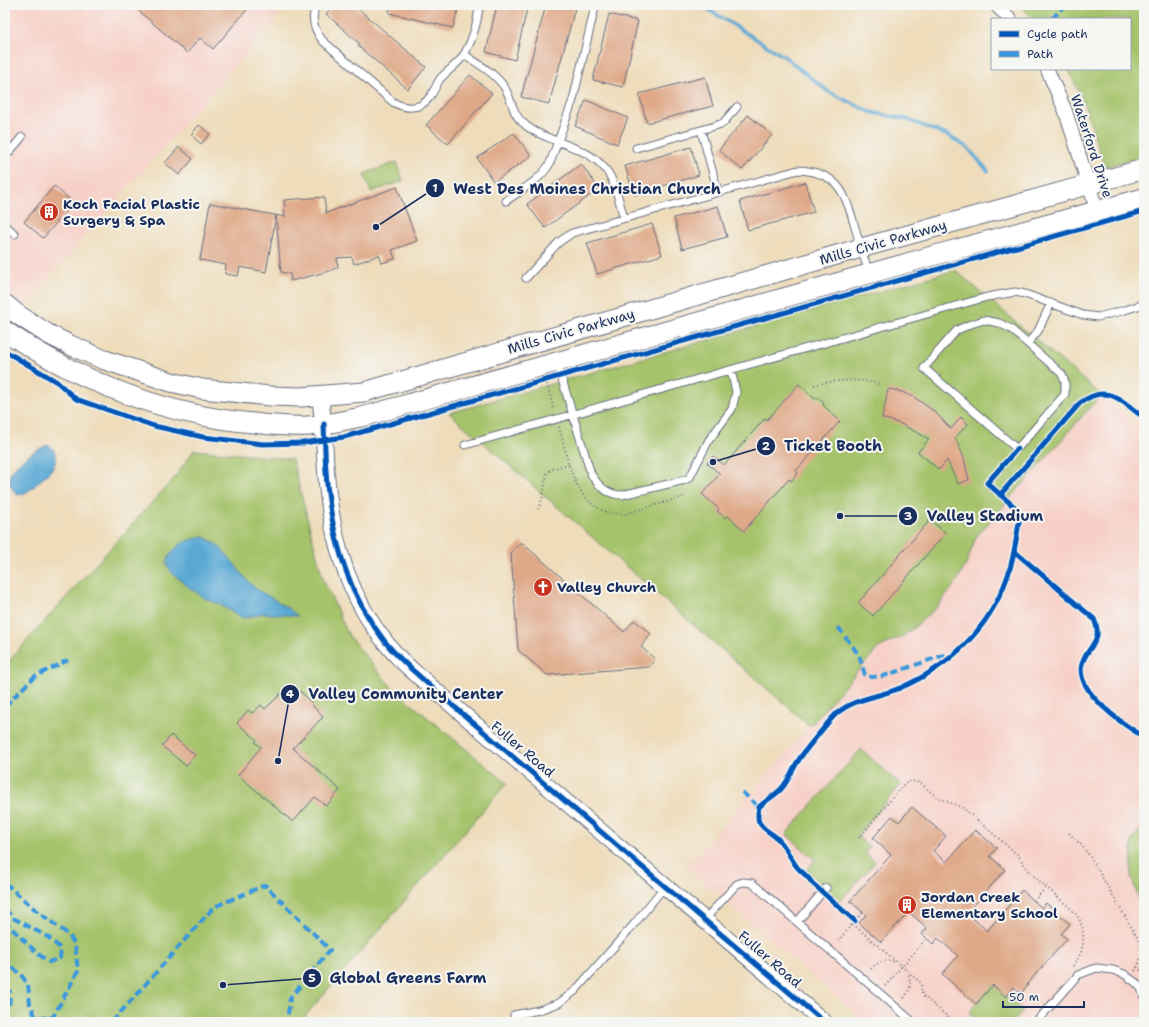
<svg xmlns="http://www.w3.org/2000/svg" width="1149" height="1027" viewBox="0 0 1149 1027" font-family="'Shantell Sans',sans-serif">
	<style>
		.built { fill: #f7d1c8 }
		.green { fill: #a5c36a; stroke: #607964 }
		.water { fill: #5aa9d4; stroke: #3a6c99 }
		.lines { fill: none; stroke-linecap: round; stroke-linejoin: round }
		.stream { stroke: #5aa9d4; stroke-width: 3.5 }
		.building { fill: #dfa888 }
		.service-casing { stroke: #656c7e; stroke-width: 9 }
		.minor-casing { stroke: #656c7e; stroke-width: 15 }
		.tertiary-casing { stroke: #656c7e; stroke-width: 18 }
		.secondary-casing { stroke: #656c7e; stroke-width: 21 }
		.path { stroke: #656c7e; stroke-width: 2; stroke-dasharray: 1 3; stroke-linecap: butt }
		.service { stroke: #fff; stroke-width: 7 }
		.minor { stroke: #fff; stroke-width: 13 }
		.tertiary { stroke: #fff; stroke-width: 16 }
		.secondary { stroke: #fff; stroke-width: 19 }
		.quiet { stroke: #3a97de; stroke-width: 4; stroke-dasharray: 8 4; stroke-linecap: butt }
		.cycleway-casing { stroke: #f6f6f2; stroke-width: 8 }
		.cycleway { stroke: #0057b8; stroke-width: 5 }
		.labels { text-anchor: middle; stroke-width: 4; stroke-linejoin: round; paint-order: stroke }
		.street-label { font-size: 14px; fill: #1b2f5e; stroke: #f6f6f2 }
		.poi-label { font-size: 14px; font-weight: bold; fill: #1b2f5e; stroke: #f6f6f2; text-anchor: start }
		.leader { fill: none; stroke: #1b2f5e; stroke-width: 1.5 }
		.callout-dot { fill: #1b2f5e; stroke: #f6f6f2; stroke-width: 1.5 }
		.mark-label { font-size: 12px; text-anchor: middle; font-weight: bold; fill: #fff }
		.callout-label { font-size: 15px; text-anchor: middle; font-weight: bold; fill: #1b2f5e; stroke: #f6f6f2; stroke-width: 4; stroke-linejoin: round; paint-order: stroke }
	</style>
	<rect width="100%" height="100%" fill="#f6f6f2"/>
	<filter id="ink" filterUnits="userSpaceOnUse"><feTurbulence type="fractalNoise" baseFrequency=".025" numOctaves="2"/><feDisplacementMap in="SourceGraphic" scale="8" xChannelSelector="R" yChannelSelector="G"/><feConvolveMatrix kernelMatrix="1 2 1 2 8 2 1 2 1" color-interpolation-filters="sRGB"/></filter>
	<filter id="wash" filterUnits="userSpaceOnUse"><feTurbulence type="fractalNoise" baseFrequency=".012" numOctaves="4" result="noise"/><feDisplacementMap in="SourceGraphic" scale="16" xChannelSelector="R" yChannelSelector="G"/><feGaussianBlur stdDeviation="0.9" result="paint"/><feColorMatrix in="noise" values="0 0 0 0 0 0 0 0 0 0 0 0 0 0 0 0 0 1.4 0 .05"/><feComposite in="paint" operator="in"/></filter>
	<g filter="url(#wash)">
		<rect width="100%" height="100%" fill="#eedcba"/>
		<path class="built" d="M5,5H289L17,314L5,304Z
			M1101,395L1144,431V1022H865L686,867Z"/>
		<path class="green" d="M1021,5H1144V156L1105,167L1084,103L1068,69H1130V19H1033Z
			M397,162L403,181L371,192L364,174Z
			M955,270L1101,395L976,537L965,567L957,581L939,605L916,626L903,636L878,648L810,726L449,413Z
			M194,450L292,459L323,579L349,636L392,688L507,783L305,1016L312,1022H5V665L175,477Z
			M861,749L901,785L857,836L870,847L865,853L875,862L840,901L806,870L815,860L786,834Z
			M1144,824V913L1131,877L1132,841Z
			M993,985L1023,1011L1013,1022H980L969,1013Z"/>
		<path class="water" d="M49,445C64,458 52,470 41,480C33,487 28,494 17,495C14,491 10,486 9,481C7,467 38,447 49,445Z
			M204,537C228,547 237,573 256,589C260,592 265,594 270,597C280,603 289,609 298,616L263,613L250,617L243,618L219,604L208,600L191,589L171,572L166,563C175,544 185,540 204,537Z"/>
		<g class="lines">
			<path class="stream" d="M701,5L785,57L829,92L870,112L906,119L949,136L968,148L988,171"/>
		</g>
		<g id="blocks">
			<path class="building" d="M132,5H251L213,49L200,38L187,53Z
				M334,5H354L426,67L408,89L358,46L360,44L326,14Z
				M391,5H459L453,28L389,13Z
				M497,5H528L515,60L486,52Z
				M546,5H576L549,104L521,97Z
				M609,14L638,21L623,87L593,80Z
				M470,75L492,93L448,144L426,125Z
				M705,77L713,106L647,123L639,94Z
				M586,100L628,118L617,144L575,126Z
				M748,115L772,135L742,170L719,150Z
				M199,125L210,134L201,144L191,135Z
				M514,133L531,156L494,182L477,158Z
				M179,147L193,159L179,175L165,163Z
				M691,147L699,175L634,195L625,166Z
				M581,164L599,189L545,228L527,204Z
				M805,182L814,212L748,230L740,201Z
				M54,186L74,203L43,238L24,222Z
				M397,187L417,241L392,250L395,259L382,263L379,255L354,264L352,257L337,258L338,267L330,271L291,281L290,274L281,272L276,216L266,272L240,267L238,276L225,274L226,265L200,260L210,203L285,217L284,200L324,197L326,213Z
				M718,206L727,237L682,249L674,218Z
				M652,224L662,255L597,274L587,243Z
				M799,384L815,399L817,397L824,403L823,405L840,421L796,471L798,473L791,481L789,479L744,531L727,515L725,518L717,511L719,509L702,494L720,474L707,463L713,456L724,465L765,418L767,420Z
				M890,389L902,392L914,397L935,412L951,429L961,417L968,424L955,438L963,455L969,480L958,484L947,460L939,470L918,452L929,439L901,424L882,418L888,390Z
				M930,520L946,533L873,616L858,603Z
				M521,542L624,632L634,620L651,634L641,647L655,659L649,667L547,675L518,650L511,553Z
				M285,690L293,698L300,691L313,704L312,705L323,717L293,748L340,790L326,806L315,797L293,822L238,775L261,747L255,742L257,740L237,723L248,710L252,713L261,705L265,709Z
				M171,735L195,755L186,766L162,746Z
				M912,807L946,836L933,851L946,862L975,830L997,848L990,856L1005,870L967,913L987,931L1022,890L1042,908L1046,903L1070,924L1061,934L1067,939L1027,984L1028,985L1021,993L1014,987L1006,997L993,985L976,1004L942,974L958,956L938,938L933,944L922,934L927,928L909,912L881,942L859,923L866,915L850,901L891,855L873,838L892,816L899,822Z"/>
		</g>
	</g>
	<g filter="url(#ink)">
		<use href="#blocks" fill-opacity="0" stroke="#656c7e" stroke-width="1"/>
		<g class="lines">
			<g class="service-casing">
				<path id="service" d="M316,5C310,19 314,30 323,41L393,102C405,109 420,110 429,98C434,92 436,85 440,79C446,72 454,67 460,60C471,47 478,22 479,5
					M464,54C479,65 499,75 507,92C512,102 513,114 522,122C531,131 542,135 554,140C575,148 600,155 611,178C617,190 620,205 624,218
					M701,130L718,192
					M636,148L715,126L723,123L737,107
					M5,157L22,137
					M506,201C521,190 541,180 550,163L573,100L594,11
					M5,225L15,234
					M526,278L559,242L572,233L798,170C836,172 845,190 854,224C859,240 863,258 870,274
					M984,320L999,323L1011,329L1062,374L1065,382V394L1017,449L924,368L957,330L971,324Z
					M1028,343L1038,331L1051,303
					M557,363L591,474C598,486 607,495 622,495L685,480L690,477L709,440L732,409L736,392L731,370
					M465,445L987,297L1015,292L1025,294L1083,315L1098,317L1125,310L1144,304
					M705,919L737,884L743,882L752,883L913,1022
					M797,922L826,888
					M514,1015L539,1010L559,1003L575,991L635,923L665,886
					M1036,1022L1078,975L1096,968L1113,970L1124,974L1135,982L1141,988L1144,998
					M1144,1022V1021"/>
			</g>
			<g class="minor-casing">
				<path id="minor" d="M996,5L1010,19
					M1047,69L1065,110L1097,211"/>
			</g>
			<g class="tertiary-casing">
				<path id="tertiary" d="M320,396C325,428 324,461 328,493C335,555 356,614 401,660C410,669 420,677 430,686L824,1022"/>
			</g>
			<g class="secondary-casing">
				<path id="secondary" d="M5,304L17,314L48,334L70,345L102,359L171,382L202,389L270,396L301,397L364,392L861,248L1144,169
					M5,331C81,382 162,415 253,423C271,425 290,427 308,426C326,425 344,420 362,417L932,256L1144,198"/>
			</g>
			<path class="path" d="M546,380L554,411
				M814,385C836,380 857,378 879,384
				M559,427C569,463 575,516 625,514C631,513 639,510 645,508C659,504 673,500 686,496
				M538,509C543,502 545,482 547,473C555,466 561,467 570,464
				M1069,833L1082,846L1091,858L1140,942C1143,953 1141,961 1135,971
				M859,838L904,784L912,781L920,783L937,797L963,808L1018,855L1030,873L1069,907L1079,918L1083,929V944L1081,953L1073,966V968
				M1034,901L1046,887
				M853,924L921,983L922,995L954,1022
				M838,941L863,912
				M1137,967L1144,973
				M871,969C877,962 886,959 895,962
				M885,986L927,938
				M904,998C911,990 912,981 907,972"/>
			<use href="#service" class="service"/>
			<use href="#minor" class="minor"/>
			<use href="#tertiary" class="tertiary"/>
			<use href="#secondary" class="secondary"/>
			<path class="quiet" d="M1052,19L1065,5
				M838,627L859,655L865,675L871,677L884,676L944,655H947L951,658
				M5,706L34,677L68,660
				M742,792L759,807
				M5,883L37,911L69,935L75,945L78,971L53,1017L36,1018L30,1004L28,985L22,976L5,960
				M5,909L13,918L48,937L61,949L60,958L49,962L37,953L5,922
				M5,987L10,992L9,1007H5
				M112,1022L214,907L265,885L330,950L290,998L287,1022"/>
			<g class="cycleway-casing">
				<path id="cycleway" d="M5,351L57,382L76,399L154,426L203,437L263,444L303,443L344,437L1144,211
					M324,424C325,447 325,470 328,493C335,547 350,596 383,639C396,657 414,671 430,686L824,1022
					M1000,495L1080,403C1105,384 1119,398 1139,414L1144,412
					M1014,551L1094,619C1104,643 1088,644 1082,664C1074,691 1124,725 1144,737
					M855,921L812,883C808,876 802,873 797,867C790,858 786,847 778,839C772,833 763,830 759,822C757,818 758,812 759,807C766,800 776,795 782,788C789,780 792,770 798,761C805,750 814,740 822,730C826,725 831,719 836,714C854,698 879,697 900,688C949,667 989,629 1007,578C1014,559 1017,536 1020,515L1018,510L987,483L1017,449"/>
			</g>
			<use href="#cycleway" class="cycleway"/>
		</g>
	</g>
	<defs>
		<g id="building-disc" transform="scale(1)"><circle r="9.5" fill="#c8321e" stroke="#f6f6f2"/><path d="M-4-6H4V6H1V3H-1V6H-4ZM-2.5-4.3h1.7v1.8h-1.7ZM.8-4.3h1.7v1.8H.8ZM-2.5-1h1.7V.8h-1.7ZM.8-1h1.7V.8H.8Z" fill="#fff"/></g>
		<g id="church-disc" transform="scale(1)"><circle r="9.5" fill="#c8321e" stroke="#f6f6f2"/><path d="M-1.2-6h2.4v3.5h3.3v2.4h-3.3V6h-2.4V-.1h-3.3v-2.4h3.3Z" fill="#fff"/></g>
	</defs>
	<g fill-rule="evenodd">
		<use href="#building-disc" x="49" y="212"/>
		<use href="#church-disc" x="543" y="587"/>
		<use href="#building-disc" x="907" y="905"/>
	</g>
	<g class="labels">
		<g class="street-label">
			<text transform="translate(1092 146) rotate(72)" y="5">Waterford Drive</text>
			<text transform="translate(883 242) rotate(-16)" y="5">Mills Civic Parkway</text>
			<text transform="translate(571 331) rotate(-16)" y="5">Mills Civic Parkway</text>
			<text transform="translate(523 749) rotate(40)" y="5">Fuller Road</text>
			<text transform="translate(770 959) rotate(41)" y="5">Fuller Road</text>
		</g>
		<g class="poi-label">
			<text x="63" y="209">Koch Facial Plastic<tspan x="63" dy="16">Surgery &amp; Spa</tspan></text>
			<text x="557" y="592">Valley Church</text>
			<text x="921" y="902">Jordan Creek<tspan x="921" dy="16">Elementary School</tspan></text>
		</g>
	</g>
	<path class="leader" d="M376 227L435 188M713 462L766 446M840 516L908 516M278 761L290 694M223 985L312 978"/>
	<g class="callout-dot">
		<circle cx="376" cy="227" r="4"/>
		<circle cx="713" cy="462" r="4"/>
		<circle cx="840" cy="516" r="4"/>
		<circle cx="278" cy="761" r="4"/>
		<circle cx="223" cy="985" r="4"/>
		<circle cx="435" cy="188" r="10"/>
		<circle cx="766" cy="446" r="10"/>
		<circle cx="908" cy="516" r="10"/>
		<circle cx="290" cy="694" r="10"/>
		<circle cx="312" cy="978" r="10"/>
	</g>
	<g class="mark-label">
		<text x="435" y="192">1</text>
		<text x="766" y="450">2</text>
		<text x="908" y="520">3</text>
		<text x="290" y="698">4</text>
		<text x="312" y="982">5</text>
	</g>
	<g class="callout-label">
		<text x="587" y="194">West Des Moines Christian Church</text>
		<text x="833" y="451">Ticket Booth</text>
		<text x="985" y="521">Valley Stadium</text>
		<text x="406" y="699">Valley Community Center</text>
		<text x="408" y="983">Global Greens Farm</text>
	</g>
	<rect width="1149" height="1027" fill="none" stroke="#f6f6f2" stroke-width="20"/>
	<rect x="991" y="18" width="140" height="52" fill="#f6f6f2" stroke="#9ea6b7"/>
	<rect x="999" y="31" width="20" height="6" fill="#0057b8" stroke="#9ea6b7"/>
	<text x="1027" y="38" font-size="12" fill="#1b2f5e">Cycle path</text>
	<rect x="999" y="51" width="20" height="6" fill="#3a97de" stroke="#9ea6b7"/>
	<text x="1027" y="58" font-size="12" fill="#1b2f5e">Path</text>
	<path d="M1003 1001v6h81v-6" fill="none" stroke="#1b2f5e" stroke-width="2"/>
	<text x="1009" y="1001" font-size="12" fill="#1b2f5e" stroke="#f6f6f2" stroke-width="3" paint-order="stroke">50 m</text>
</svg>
